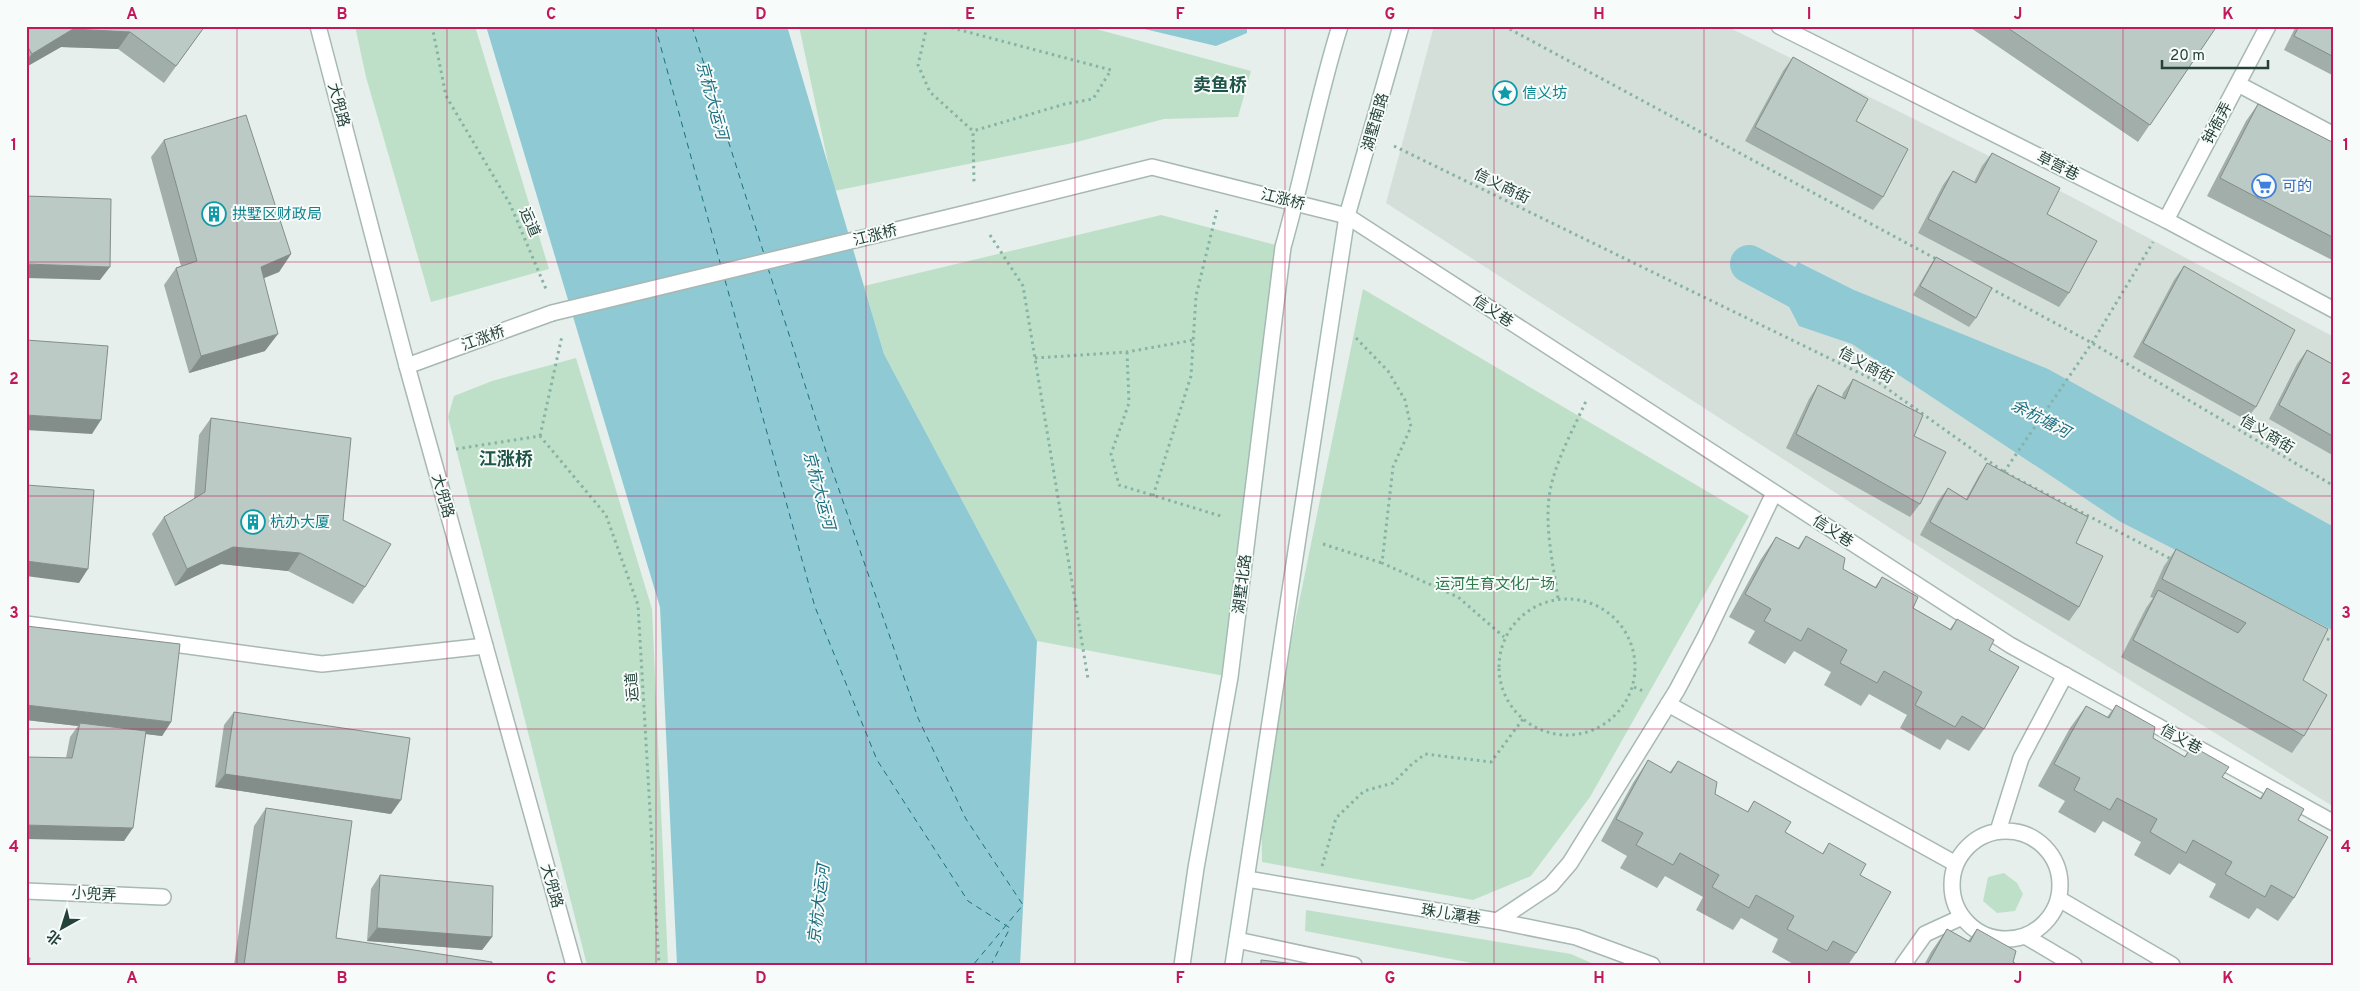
<svg xmlns="http://www.w3.org/2000/svg" width="2360" height="991" viewBox="0 0 2360 991" font-family="Overpass,'Noto Sans SC',sans-serif">
	<style>
		.built { fill: #d4dfda }
		.green { fill: #bfe0c8 }
		.water { fill: #8ec9d4 }
		.lines { fill: none; stroke-linecap: round; stroke-linejoin: round }
		.canal { stroke: #8ec9d4; stroke-width: 38 }
		.ferry { stroke: #1c6f80; stroke-width: 1; stroke-dasharray: 6 5; stroke-linecap: butt }
		.service-casing { stroke: #a8b8b2; stroke-width: 18 }
		.minor-casing { stroke: #a8b8b2; stroke-width: 18 }
		.tertiary-casing { stroke: #a8b8b2; stroke-width: 18 }
		.secondary-casing { stroke: #a4bbb3; stroke-width: 18 }
		.path { stroke: #86b3a5; stroke-width: 3; stroke-dasharray: 2.5 4; stroke-linecap: butt }
		.service { stroke: #fff; stroke-width: 15 }
		.minor { stroke: #fff; stroke-width: 15 }
		.tertiary { stroke: #fff; stroke-width: 15 }
		.secondary { stroke: #fff; stroke-width: 15 }
		.tertiary-bridge-casing { stroke: #a8b8b2; stroke-width: 18; stroke-linecap: butt }
		.tertiary-bridge { stroke: #fff; stroke-width: 15 }
		.wall { fill: #a1aea9 }
		.shaded-wall { fill: #838d89 }
		.building { fill: #bbcac4; stroke: #838d89 }
		.grid { fill: none; stroke: #c2185b; stroke-width: 1; stroke-opacity: 0.55 }
		.labels { text-anchor: middle; stroke-width: 4; stroke-linejoin: round; paint-order: stroke }
		.culture-label { font-size: 15px; fill: #0d838f; stroke: #f7fbf9; text-anchor: start }
		.street-label { font-size: 15px; fill: #24423a; stroke: #f7fbf9 }
		.shop-label { font-size: 15px; fill: #366cbe; stroke: #f7fbf9; text-anchor: start }
		.park-label { font-size: 15px; fill: #2d7a4b; stroke: #f7fbf9 }
		.water-label { font-size: 16px; font-style: italic; fill: #1c6f80; stroke: #f7fbf9 }
		.quarter-label { font-size: 18px; font-weight: bold; fill: #1f5548; stroke: #f7fbf9 }
		.neatline { fill: none; stroke: #c2185b; stroke-width: 2 }
		.grid-label { font-size: 16px; text-anchor: middle; font-weight: bold; fill: #c2185b }
	</style>
	<rect width="100%" height="100%" fill="#e6efeb"/>
	<path class="built" d="M1434,26H1726L2068,195L2334,337V807L2022,613L1386,203Z"/>
	<path class="green" d="M355,26H475L549,269L431,302L366,77Z
		M799,26H1085L1251,71L1238,117L1164,119L1073,143L834,191Z
		M1161,215L1283,247L1230,677L1037,641L884,354L864,286Z
		M1363,289L1749,516L1590,797L1531,876L1473,900L1262,862L1261,789Z
		M576,358L652,609L668,965H587L448,417L454,396L492,381Z
		M2004,873L2017,883L2023,894L2015,911L1997,913L1983,901L1988,877Z
		M1306,910L1571,954L1596,965H1482L1305,931Z"/>
	<path class="water" d="M486,26H787L884,354L1037,641L1020,965H677L660,607Z
		M1132,26H1247V33L1216,46Z
		M1798,262L1854,290L2048,369L2334,527V631L2119,521L1852,344L1799,326L1782,293Z"/>
	<g class="lines">
		<path class="canal" d="M1749,264L1832,308"/>
		<path class="ferry" d="M655,26L721,266
			M692,26L764,254
			M768,268L829,461L918,718L966,819L1023,905L973,965
			M725,280L815,607L877,760L968,901L1010,928L991,965"/>
		<g class="service-casing">
			<path id="service" d="M2238,84L2334,135
				M2166,220L2268,26
				M26,624L322,664L485,646
				M1668,704L1956,864
				M1998,831L2021,758L2065,675
				M1952 885a54 54 0 1 1 108 0a54 54 0 1 1-108 0Z
				M26,891L163,897
				M2059,899L2172,965
				M1497,921L1551,885L1570,863L1677,690L1705,637L1774,493
				M2025,936L2074,965
				M1237,940L1354,965
				M1903,965L1925,934L1962,917"/>
		</g>
		<g class="minor-casing">
			<path id="minor" d="M1779,26L2166,220L2334,310
				M1347,216L2010,645L2334,823
				M407,366L574,965
				M1247,879L1497,921L1576,937L1652,965"/>
		</g>
		<g class="tertiary-casing">
			<path id="tertiary" d="M318,26L407,366L552,313
				M975,211L1152,167L1347,216"/>
		</g>
		<g class="secondary-casing">
			<path id="secondary" d="M1182,965L1196,868L1230,677L1283,247C1304,174 1317,99 1340,26
				M1233,965L1347,216L1401,26"/>
		</g>
		<path class="path" d="M432,26L446,96L510,204L546,289
			M927,26L918,65L930,92L973,131L974,185
			M945,26L1111,70L1093,99L1065,104L973,131
			M1504,26L1938,260
			M1394,146L1878,382L2004,472L2173,560
			M990,235L1023,286L1088,679
			M1990,288L2092,343L2334,486
			M1356,338L1388,371L1405,400L1411,427L1393,467L1382,563L1458,597L1504,637
			M1127,352L1129,403L1111,454L1119,485L1224,517
			M1035,358L1127,352L1194,340
			M540,436L562,336
			M456,449L540,436L606,515L638,605L659,965
			M2004,472L2092,343L2153,242
			M1153,496L1191,376L1196,296L1217,210
			M1323,544L1382,563
			M1558,598C1553,563 1544,526 1550,491C1556,460 1573,430 1586,401
			M1499 667a68 68 0 1 1 136 0a68 68 0 1 1-136 0Z
			M2321,636L2334,642
			M1634,687L1645,692
			M1322,866L1336,818L1364,791L1393,783L1411,765L1425,754L1491,762L1523,719"/>
		<use href="#service" class="service"/>
		<use href="#minor" class="minor"/>
		<use href="#tertiary" class="tertiary"/>
		<use href="#secondary" class="secondary"/>
		<g class="tertiary-bridge-casing">
			<path id="tertiary-bridge" d="M552,313L975,211"/>
		</g>
		<use href="#tertiary-bridge" class="tertiary-bridge"/>
	</g>
	<path class="wall" d="M26,26H205L164,83L118,49L61,47L26,67Z
		M1968,26H2217L2138,142Z
		M2296,26H2334V76L2284,50Z
		M1793,57L1883,197L1873,210L1745,141L1783,71Z
		M2258,104L2334,143V261L2207,196L2246,121Z
		M164,140L291,254L279,272L264,278L265,351L189,373L164,285L176,268L181,266L151,157Z
		M1992,153L2047,214L2069,293L2059,307L1918,233L1943,185L1953,171L1974,182L1982,166Z
		M1936,257L1976,318L1969,327L1913,295L1930,266Z
		M2184,266L2256,407L2246,420L2133,357L2174,280Z
		M2307,350L2334,365V456L2269,419L2297,364Z
		M1853,379L1914,436L1920,504L1910,517L1786,448L1809,399L1818,385L1842,397L1843,393Z
		M211,418L343,520L365,587L353,604L288,571L221,564L175,586L152,534L164,517L194,499L199,435Z
		M1987,463L2076,543L2079,607L2069,621L1920,535L1938,501L1948,488L1966,499L1978,477Z
		M1806,536L1843,569L1875,587L1882,577L1913,608L1950,629L1957,619L1989,650L1984,729L1969,751L1947,739L1940,750L1900,728L1907,715L1869,694L1861,706L1824,685L1831,672L1794,651L1785,664L1748,643L1755,631L1729,617L1761,559L1776,537L1798,548Z
		M2176,549L2303,680L2304,736L2292,753L2121,657L2146,608L2153,598L2150,597L2164,566Z
		M2116,705L2153,738L2184,757L2192,746L2222,777L2260,798L2267,788L2298,820L2294,898L2278,921L2257,908L2249,919L2209,897L2216,884L2179,863L2170,875L2134,855L2141,842L2103,821L2095,833L2058,812L2065,801L2038,786L2070,728L2086,706L2107,717Z
		M234,712L391,814L215,787L224,725Z
		M26,720L171,722L162,736L146,734L124,841L66,758L70,737L78,726Z
		M1648,760L1669,773L1678,761L1715,794L1747,812L1754,801L1785,832L1822,854L1829,843L1860,875L1856,953L1848,965H1821L1819,964L1818,965H1795L1772,952L1778,939L1741,918L1733,930L1696,910L1703,897L1665,876L1657,888L1620,868L1627,856L1601,841L1633,783Z
		M266,808L336,938L492,965H234L254,826Z
		M380,875L492,937L482,950L367,941L371,889Z
		M1947,929L1968,941L1977,929L2013,962L2018,965H1924L1931,952Z"/>
	<path class="shaded-wall" d="M73,29L130,32L118,49L61,47L26,67V61L32,54Z
		M291,254L279,272L249,284L261,267Z
		M26,264L110,267L100,280L26,278Z
		M278,334L265,351L189,373L201,356Z
		M26,415L101,420L92,434L26,430Z
		M233,547L300,553L288,571L221,564L175,586L187,569Z
		M26,561L88,569L79,583L26,576Z
		M26,705L171,722L162,736L79,726L80,723L78,726L26,720Z
		M225,774L401,800L391,814L215,787Z
		M26,825L133,828L124,841L26,839Z
		M377,928L492,937L482,950L367,941Z"/>
	<path class="building" d="M26,26H205L176,66L130,32L73,29L32,54L26,44Z
		M2005,26H2217L2150,125Z
		M2299,26H2334V57L2294,36Z
		M1793,57L1868,99L1856,121L1908,149L1883,197L1755,127Z
		M2258,104L2334,143V238L2220,178Z
		M246,115L291,254L261,267L278,334L201,356L176,268L197,261L164,140Z
		M1992,153L2060,188L2047,214L2097,241L2069,293L1928,219L1953,171L1976,183Z
		M26,196L111,199L110,267L26,264Z
		M1936,257L1992,288L1976,318L1920,286Z
		M2184,266L2295,330L2256,407L2143,343Z
		M26,340L108,346L101,420L26,415Z
		M2307,350L2334,365V437L2279,405Z
		M1853,379L1923,415L1914,436L1946,452L1920,504L1796,434L1818,385L1845,399Z
		M211,418L351,438L343,520L391,544L365,587L300,553L233,547L187,569L164,517L205,492Z
		M1987,463L2088,517L2076,543L2103,556L2079,607L1930,522L1948,488L1967,500Z
		M26,485L94,490L88,569L26,561Z
		M1806,536L1845,558L1843,569L1876,588L1882,577L1918,597L1913,608L1951,630L1957,619L1994,640L1989,650L2019,667L1984,729L1962,716L1955,727L1915,705L1922,692L1884,671L1877,683L1840,663L1847,650L1808,628L1801,641L1764,621L1771,609L1745,594L1776,537L1799,549Z
		M2176,549L2328,629L2303,680L2327,695L2304,736L2133,640L2158,590L2238,633L2246,623L2162,579Z
		M26,626L180,644L171,722L26,705Z
		M2116,705L2155,727L2153,738L2185,757L2192,746L2229,767L2222,777L2261,799L2267,788L2304,809L2298,820L2328,837L2294,898L2271,885L2265,897L2225,874L2232,862L2193,840L2186,853L2150,832L2157,819L2117,798L2110,810L2074,790L2080,778L2054,764L2086,706L2109,718Z
		M234,712L410,738L401,800L225,774Z
		M80,723L146,731L133,828L26,825V757L72,758Z
		M1648,760L1671,773L1678,761L1717,782L1715,794L1748,812L1754,801L1791,822L1785,832L1823,854L1829,843L1866,864L1860,875L1891,892L1856,953L1833,941L1827,951L1787,929L1794,916L1756,895L1749,908L1712,887L1719,875L1680,853L1673,865L1636,845L1643,833L1616,819Z
		M266,808L352,821L336,938L492,962V965H244Z
		M380,875L493,886L492,937L377,928Z
		M1947,929L1970,942L1977,929L2016,951L2013,962L2018,965H1927Z
		M26,957L30,958L29,965H26Z
		M1261,960L1304,965H1261Z"/>
	<path class="grid" d="M237,26V965M447,26V965M656,26V965M866,26V965M1075,26V965M1285,26V965M1494,26V965M1704,26V965M1913,26V965M2123,26V965M26,262H2334M26,496H2334M26,729H2334"/>
	<defs>
		<g id="sight-ring" transform="scale(1.25)"><circle r="9.5" fill="#f7fbf9" stroke="#0f9aa8" stroke-width="1.5"/><path d="M0-6L1.8-2.2L6-1.7L2.9 1.2L3.7 5.4L0 3.3L-3.7 5.4L-2.9 1.2L-6-1.7L-1.8-2.2Z" fill="#0f9aa8"/></g>
		<g id="supermarket-ring" transform="scale(1.25)"><circle r="9.5" fill="#f7fbf9" stroke="#3f7fe0" stroke-width="1.5"/><path d="M-6-5.5h2.5l.6 2H6L4.5 2H-2.5L-4.4-4H-6ZM-1.5 3.2a1.3 1.3 0 1 0 .1 0ZM3 3.2a1.3 1.3 0 1 0 .1 0Z" fill="#3f7fe0"/></g>
		<g id="building-ring" transform="scale(1.25)"><circle r="9.5" fill="#f7fbf9" stroke="#0f9aa8" stroke-width="1.5"/><path d="M-4-6H4V6H1V3H-1V6H-4ZM-2.5-4.3h1.7v1.8h-1.7ZM.8-4.3h1.7v1.8H.8ZM-2.5-1h1.7V.8h-1.7ZM.8-1h1.7V.8H.8Z" fill="#0f9aa8"/></g>
	</defs>
	<g fill-rule="evenodd">
		<use href="#sight-ring" x="1505" y="93"/>
		<use href="#supermarket-ring" x="2264" y="186"/>
		<use href="#building-ring" x="214" y="214"/>
		<use href="#building-ring" x="253" y="522"/>
	</g>
	<g class="labels">
		<g class="culture-label">
			<text x="1522" y="98">信义坊</text>
			<text x="232" y="219">拱墅区财政局</text>
			<text x="270" y="527">杭办大厦</text>
		</g>
		<g class="street-label">
			<text transform="translate(339 105) rotate(75)" y="5">大兜路</text>
			<text transform="translate(1375 122) rotate(-74)" y="5">湖墅南路</text>
			<text transform="translate(2217 123) rotate(-62)" y="5">钟衙弄</text>
			<text transform="translate(2058 166) rotate(27)" y="5">草营巷</text>
			<text transform="translate(1502 186) rotate(26)" y="5">信义商街</text>
			<text transform="translate(1283 199) rotate(14)" y="5">江涨桥</text>
			<text transform="translate(530 222) rotate(67)" y="5">运道</text>
			<text transform="translate(875 235) rotate(-14)" y="5">江涨桥</text>
			<text transform="translate(1493 311) rotate(33)" y="5">信义巷</text>
			<text transform="translate(483 338) rotate(-20)" y="5">江涨桥</text>
			<text transform="translate(1866 365) rotate(28)" y="5">信义商街</text>
			<text transform="translate(2267 434) rotate(31)" y="5">信义商街</text>
			<text transform="translate(443 496) rotate(74)" y="5">大兜路</text>
			<text transform="translate(1833 531) rotate(33)" y="5">信义巷</text>
			<text transform="translate(1242 584) rotate(-83)" y="5">湖墅北路</text>
			<text transform="translate(632 687) rotate(-94)" y="5">运道</text>
			<text transform="translate(2181 739) rotate(29)" y="5">信义巷</text>
			<text transform="translate(552 886) rotate(74)" y="5">大兜路</text>
			<text transform="translate(94 894) rotate(3)" y="5">小兜弄</text>
			<text transform="translate(1451 914) rotate(9)" y="5">珠儿潭巷</text>
		</g>
		<g class="shop-label">
			<text x="2282" y="191">可的</text>
		</g>
		<g class="park-label">
			<text x="1495" y="589">运河生育文化广场</text>
		</g>
		<g class="water-label">
			<text transform="translate(713 100) rotate(75)" y="6">京杭大运河</text>
			<text transform="translate(2041 418) rotate(28)" y="6">余杭塘河</text>
			<text transform="translate(820 490) rotate(75)" y="6">京杭大运河</text>
			<text transform="translate(818 904) rotate(-83)" y="6">京杭大运河</text>
		</g>
		<g class="quarter-label">
			<text x="1220" y="91">卖鱼桥</text>
			<text x="506" y="465">江涨桥</text>
		</g>
	</g>
	<rect width="2360" height="991" fill="none" stroke="#f7fbf9" stroke-width="55"/>
	<g transform="translate(62 928) rotate(219)" stroke="#f7fbf9" stroke-width="4" paint-order="stroke">
	<path d="M0-4L9 19L0 12L-9 19Z" fill="#24423a"/>
	<text y="-8" font-size="14" font-weight="bold" text-anchor="middle" fill="#24423a">北</text>
	</g>
	<path d="M2162 60v8h106v-8" fill="none" stroke="#24423a" stroke-width="2.5"/>
	<text x="2170" y="60" font-size="15" fill="#24423a" stroke="#f7fbf9" stroke-width="4" paint-order="stroke">20 m</text>
	<rect x="28" y="28" width="2304" height="936" class="neatline"/>
	<g class="grid-label">
		<text x="132" y="19">A</text>
		<text x="342" y="19">B</text>
		<text x="551" y="19">C</text>
		<text x="761" y="19">D</text>
		<text x="970" y="19">E</text>
		<text x="1180" y="19">F</text>
		<text x="1390" y="19">G</text>
		<text x="1599" y="19">H</text>
		<text x="1809" y="19">I</text>
		<text x="2018" y="19">J</text>
		<text x="2228" y="19">K</text>
		<text x="14" y="150">1</text>
		<text x="2346" y="150">1</text>
		<text x="14" y="384">2</text>
		<text x="2346" y="384">2</text>
		<text x="14" y="618">3</text>
		<text x="2346" y="618">3</text>
		<text x="14" y="852">4</text>
		<text x="2346" y="852">4</text>
		<text x="132" y="983">A</text>
		<text x="342" y="983">B</text>
		<text x="551" y="983">C</text>
		<text x="761" y="983">D</text>
		<text x="970" y="983">E</text>
		<text x="1180" y="983">F</text>
		<text x="1390" y="983">G</text>
		<text x="1599" y="983">H</text>
		<text x="1809" y="983">I</text>
		<text x="2018" y="983">J</text>
		<text x="2228" y="983">K</text>
	</g>
</svg>
